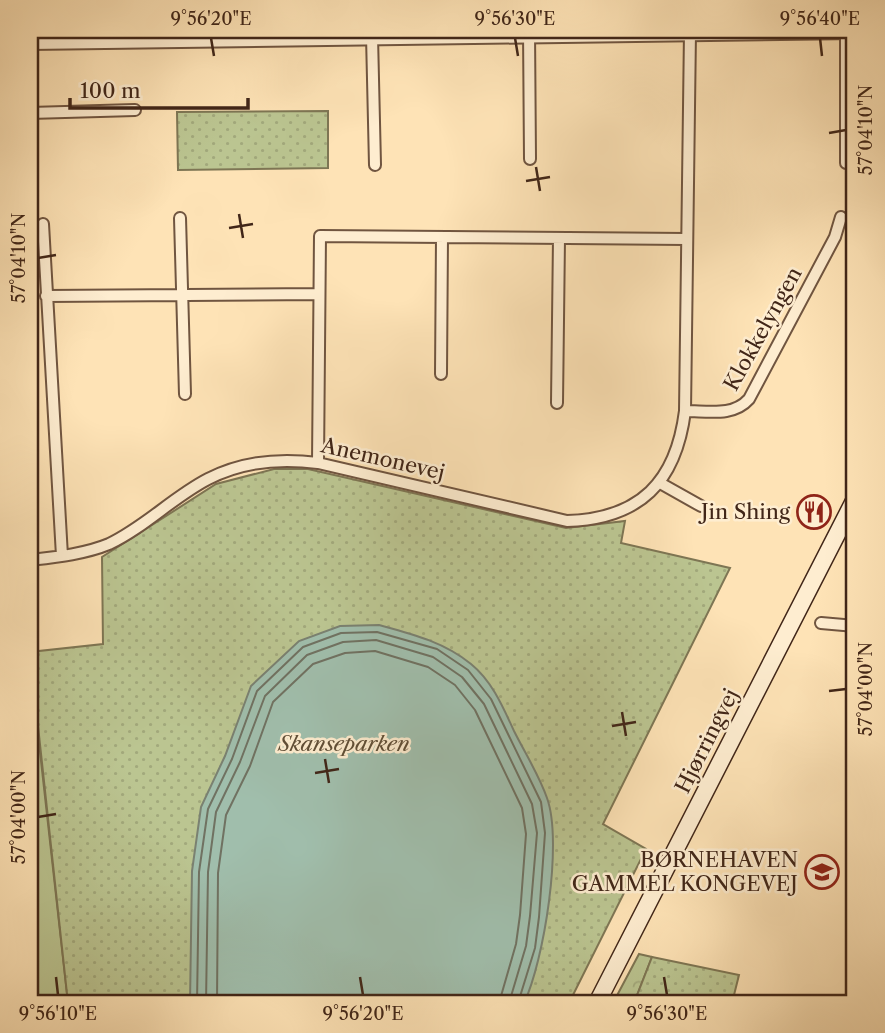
<svg xmlns="http://www.w3.org/2000/svg" width="885" height="1033" viewBox="0 0 885 1033" font-family="'Libre Caslon Text',serif">
	<style>
		.green { fill: #bbc591; stroke: #7e7654; stroke-width: 2 }
		.forest { fill: url(#forest-crowns); stroke: #7e7654; stroke-width: 2 }
		.park { fill: url(#park-dots); stroke: #7e7654; stroke-width: 2 }
		.water { fill: #a0beac; stroke: #7a8171; stroke-width: 2 }
		.lines { fill: none; stroke-linecap: round; stroke-linejoin: round }
		.shore { stroke: #707262; stroke-width: 2 }
		.minor-casing { stroke: #705540; stroke-width: 14 }
		.tertiary-casing { stroke: #705540; stroke-width: 18 }
		.secondary-casing { stroke: #412618; stroke-width: 19 }
		.minor { stroke: #feedd0; stroke-width: 10 }
		.tertiary { stroke: #feedd0; stroke-width: 14 }
		.secondary { stroke: #feedd0; stroke-width: 16 }
		.ticks { fill: none; stroke: #412618; stroke-width: 2.5 }
		.labels { text-anchor: middle; stroke-width: 5; stroke-linejoin: round; paint-order: stroke }
		.street-label { font-size: 21px; fill: #412618; stroke: #feedd0 }
		.poi-label { font-size: 21px; fill: #412618; stroke: #feedd0; text-anchor: end }
		.park-label { font-size: 21px; font-style: italic; fill: #604e36; stroke: #feedd0 }
		.neatline { fill: none; stroke: #412618; stroke-width: 2.5 }
		.ticks-label { font-size: 18px; text-anchor: middle; fill: #412618 }
	</style>
	<defs>
		<pattern id="forest-crowns" width="20" height="18" patternUnits="userSpaceOnUse" patternTransform="scale(1.75)"><rect width="20" height="18" fill="#bbc591"/><path d="M2 6a3 3 0 1 1 6 0M12 15a3 3 0 1 1 6 0" fill="none" stroke="#a2a97c"/></pattern>
		<pattern id="park-dots" width="8" height="8" patternUnits="userSpaceOnUse" patternTransform="scale(1.75)"><rect width="8" height="8" fill="#bbc591"/><path d="M2 2h.1M6 6h.1" fill="none" stroke="#a2a97c" stroke-width="1.8" stroke-linecap="round"/></pattern>
	</defs>
	<rect width="100%" height="100%" fill="#fee3b6"/>
	<filter id="stains"><feTurbulence type="fractalNoise" baseFrequency=".00286" numOctaves="4"/><feColorMatrix values="0 0 0 0 .2 0 0 0 0 .09 0 0 0 0 .02 0 0 0 .5 -.17"/></filter>
	<radialGradient id="worn" r=".72"><stop offset=".6" stop-color="#630" stop-opacity="0"/><stop offset="1" stop-color="#630" stop-opacity=".3"/></radialGradient>
	<path class="green" d="M30,696L34,698L68,1003H30Z"/>
	<path class="forest" d="M639,954L652,957L634,1003H613Z"/>
	<path class="park" d="M328,111V168L178,170L177,112Z
		M274,469H308L566,528L625,521L621,543L730,568L603,824L646,849L569,1003H68L30,652L103,644L102,557L216,484Z
		M652,957L739,975L732,1003H634Z"/>
	<path class="water" d="M379,625C412,634 444,642 471,664C492,681 503,707 514,731C525,753 539,775 547,798C563,842 544,961 524,1003H190L192,871L201,807L225,756L251,686L299,641L340,626Z"/>
	<g class="lines">
		<path class="shore" d="M197,1003L199,872L208,809L232,759L257,691L303,647L341,633L377,632L437,649L468,670L491,699L541,802L545,833L539,917L535,948L518,1003
			M206,1003L208,872L216,812L240,762L265,696L307,655L343,642L376,640L433,657L462,677L484,704L532,804L537,833L530,916L526,946L509,1003
			M217,1003L218,873L226,815L250,766L273,702L313,664L345,653L375,651L428,667L455,685L475,710L522,808L526,834L520,915L516,944L499,1003"/>
		<g class="minor-casing">
			<path id="minor" d="M529,30L530,159
				M846,30V163
				M372,36L375,165
				M30,113L135,110
				M180,218L185,394
				M43,224L62,556
				M46,296L319,294
				M441,374L442,237
				M557,403L559,238
				M685,411C708,411 733,417 749,399L835,237L841,217
				M318,463L320,236L686,239
				M660,483L701,506
				M30,560C56,557 85,554 109,544C145,527 173,497 208,479C243,461 280,458 318,463L567,521C640,519 676,482 685,411L690,32
				M821,623L855,626"/>
		</g>
		<g class="tertiary-casing">
			<path id="tertiary" d="M30,42L855,31"/>
		</g>
		<g class="secondary-casing">
			<path id="secondary" d="M597,1003L855,499"/>
		</g>
		<use href="#minor" class="minor"/>
		<use href="#tertiary" class="tertiary"/>
		<use href="#secondary" class="secondary"/>
	</g>
	<path class="ticks" d="M211,38L214,56M515,38L518,56M820,38L822,56M829,133L846,130M536,167L540,191M526,181L550,177M239,214L243,238M229,228L253,224M38,258L56,255M829,691L846,689M622,712L626,736M612,726L636,722M325,759L329,783M315,773L339,769M38,817L56,814M56,977L58,995M360,977L363,995M664,977L667,995"/>
	<defs>
		<g id="restaurant-ring" transform="scale(1.75)"><circle r="9.5" fill="#feedd0" stroke="#8f2418" stroke-width="1.5"/><path d="M-5-6h1v4h1v-4h1v4h1v-4h1v5L-1.5 .5V6h-2V.5L-5-1ZM5-6V6H3V1.5H1.5Q1.5-4 5-6Z" fill="#8f2418"/></g>
		<g id="school-ring" transform="scale(1.75)"><circle r="9.5" fill="#feedd0" stroke="#8f2418" stroke-width="1.5"/><path d="M0-5L7-2L0 1L-7-2ZM-4 1L0 2.5L4 1V4Q0 6-4 4Z" fill="#8f2418"/></g>
	</defs>
	<g fill-rule="evenodd">
		<use href="#restaurant-ring" x="814" y="512"/>
		<use href="#school-ring" x="822" y="872"/>
	</g>
	<g class="labels">
		<g class="street-label">
			<text transform="translate(763 329) rotate(-61)" y="7">Klokkelyngen</text>
			<text transform="translate(383 459) rotate(13)" y="7">Anemonevej</text>
			<text transform="translate(707 741) rotate(-63)" y="7">Hjørringvej</text>
		</g>
		<g class="poi-label">
			<text x="790" y="519">Jin Shing</text>
			<text x="798" y="867">BØRNEHAVEN<tspan x="798" dy="24">GAMMEL KONGEVEJ</tspan></text>
		</g>
		<g class="park-label">
			<text x="344" y="751">Skanseparken</text>
		</g>
	</g>
	<rect width="885" height="1033" fill="none" stroke="#fee3b6" stroke-width="77"/>
	<path d="M70 98v10h178v-10" fill="none" stroke="#412618" stroke-width="3.5"/>
	<text x="80" y="98" font-size="21" fill="#412618" stroke="#feedd0" stroke-width="5" paint-order="stroke">100 m</text>
	<rect x="38" y="38" width="808" height="957" class="neatline"/>
	<g class="ticks-label">
		<text x="211" y="25">9°56'20"E</text>
		<text x="515" y="25">9°56'30"E</text>
		<text x="820" y="25">9°56'40"E</text>
		<text transform="translate(866 130) rotate(-90)" y="6">57°04'10"N</text>
		<text transform="translate(19 258) rotate(-90)" y="6">57°04'10"N</text>
		<text transform="translate(866 689) rotate(-90)" y="6">57°04'00"N</text>
		<text transform="translate(19 817) rotate(-90)" y="6">57°04'00"N</text>
		<text x="58" y="1020">9°56'10"E</text>
		<text x="363" y="1020">9°56'20"E</text>
		<text x="667" y="1020">9°56'30"E</text>
	</g>
	<rect width="100%" height="100%" filter="url(#stains)"/>
	<rect width="100%" height="100%" fill="url(#worn)"/>
</svg>
